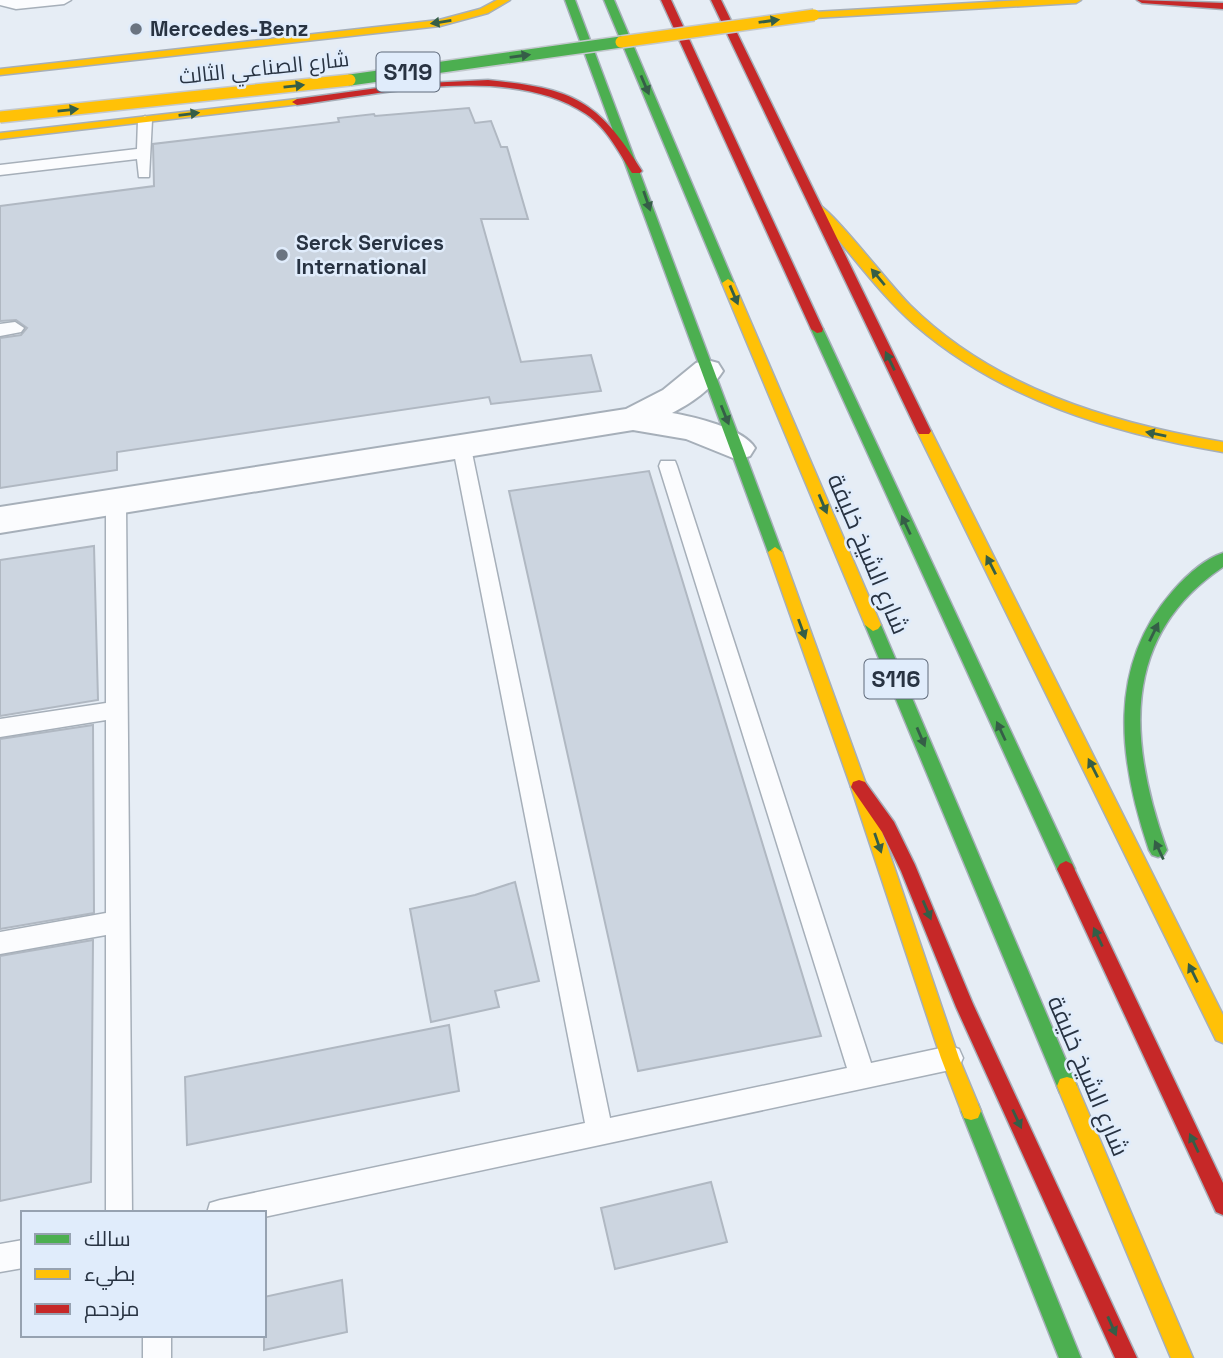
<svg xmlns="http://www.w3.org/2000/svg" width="1223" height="1358" viewBox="0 0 1223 1358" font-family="'Space Grotesk',Cairo,sans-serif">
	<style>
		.building { fill: #ccd5e0; stroke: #b0b8c2; stroke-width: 2 }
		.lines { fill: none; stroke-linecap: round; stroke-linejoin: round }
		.lane-casing { stroke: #a6afb9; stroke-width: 3 }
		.street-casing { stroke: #a6afb9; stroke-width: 4 }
		.fast-casing { stroke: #a6afb9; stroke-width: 3 }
		.slow-casing { stroke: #a6afb9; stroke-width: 3 }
		.jam-casing { stroke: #a6afb9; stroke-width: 3 }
		.lane { fill: #fbfcfe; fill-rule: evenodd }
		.street { fill: #fbfcfe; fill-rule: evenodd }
		.fast { fill: #4caf50; fill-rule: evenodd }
		.slow { fill: #ffc107; fill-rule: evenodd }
		.jam { fill: #c62828; fill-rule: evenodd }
		.fast-bridge-casing { stroke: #c3c8ce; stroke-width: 14; stroke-linecap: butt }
		.slow-bridge-casing { stroke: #c3c8ce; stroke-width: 14; stroke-linecap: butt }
		.fast-bridge { stroke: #4caf50; stroke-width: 11 }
		.slow-bridge { stroke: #ffc107; stroke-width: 11 }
		.oneway { fill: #355e47 }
		.poi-dot { fill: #6a7481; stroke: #e0ecfb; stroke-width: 2.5 }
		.labels { text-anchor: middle; stroke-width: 5; stroke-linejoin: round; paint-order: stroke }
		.far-poi-label { font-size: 21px; font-weight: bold; fill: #283342; stroke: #e0ecfb; text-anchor: start }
		.far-street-label { font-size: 21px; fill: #283342; stroke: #e0ecfb }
		.shield { fill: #e0ecfb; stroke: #5f6a7a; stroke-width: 2 }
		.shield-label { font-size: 23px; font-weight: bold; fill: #283342 }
		.street-label { font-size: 24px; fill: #283342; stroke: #e0ecfb }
	</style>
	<rect width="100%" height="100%" fill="#e6edf5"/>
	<path class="building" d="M469,108L475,123L491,121L501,147H507L528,219H481L521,362L591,355L601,391L491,404L489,397L117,452V470L0,488V338L21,335L27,328L16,320L0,321V206L154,186L153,144L339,122L338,118L374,114L375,116Z
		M649,471L821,1036L638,1071L509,491Z
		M94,546L98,700L0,716V560Z
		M93,725L94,913L0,929V739Z
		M515,882L539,981L495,991L499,1007L431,1022L410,909L475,895Z
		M93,940L91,1182L0,1201V956Z
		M449,1025L459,1091L187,1145L185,1077Z
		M711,1182L727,1242L615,1269L601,1208Z
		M342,1280L347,1332L264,1350V1297Z"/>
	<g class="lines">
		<g class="lane-casing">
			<path id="lane" d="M0,0H71L64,4L16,9L0,5Z
				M145,116L152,120L149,177H139L137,159L0,175V165L137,149L138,120Z
				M15,322L24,328L21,332L0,336V324Z
				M462,442L469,443L471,448L610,1118L847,1068L659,466L661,461H675L677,466L871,1063L950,1046L959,1049L963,1058L959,1067L950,1070L264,1217V1213H207L210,1203L220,1200L585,1123L453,448L455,443Z
				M116,496L123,498L126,503L132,1213H106V935L0,954V932L106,913V720L0,737V719L106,703V503L109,498Z
				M23,1240V1268L0,1272V1244Z
				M143,1335H171V1358H143Z"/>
		</g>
		<g class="street-casing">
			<path id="street" d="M707,360L718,363L723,371C712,389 690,404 672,413C694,417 743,428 755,448L750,456L738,460L686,439L633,430L0,533V507L626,409L663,390L696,363Z"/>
		</g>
		<g class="fast-casing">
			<path id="fast" d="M565,0H575L782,552L780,556L775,557L768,552Z
				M604,0H614L734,283L732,286H724L722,283Z
				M817,325L823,329L1075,869L1072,874L1066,877L1060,874L1057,869L811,329Z
				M1223,553V567C1119,637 1129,744 1167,850L1164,855L1158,857L1152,855L1149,850C1119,761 1106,668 1172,592C1185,577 1204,559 1223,553Z
				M873,619L881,625L1077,1086L1074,1093L1067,1095L1060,1093L1057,1086L865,625Z
				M971,1102L978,1104L1081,1358H1059L961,1111L964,1104Z"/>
		</g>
		<g class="slow-casing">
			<path id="slow" d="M497,0H510L488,13L440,26L0,75V69L439,20L480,9Z
				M1023,0H1081L1076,3L814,18L809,15L814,12Z
				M297,99L301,100V104L0,139V133Z
				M816,203C833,210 891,287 910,305C994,388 1110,423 1223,442V452C1112,433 1002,400 915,325C876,291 847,247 812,210V204Z
				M728,279L734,283L881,625L878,629L873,631L865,625L722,283Z
				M924,426L931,431L1223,1015V1043L1216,1040L917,431Z
				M775,547L782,552L867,787L959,1058L981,1111L978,1118L971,1120L964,1118L941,1058L851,787L768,552Z
				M1067,1077L1074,1079L1193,1358H1171L1057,1086L1060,1079Z"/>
		</g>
		<g class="jam-casing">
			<path id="jam" d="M661,0H671L823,329L822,332L817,333L811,329Z
				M711,0H721L931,431L929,434H919L917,431Z
				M1137,0L1223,3V9L1142,3Z
				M488,80C571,88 598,99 642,171L640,173H632C619,153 607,128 586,114C509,63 383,94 297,105L292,102L297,99L407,84Z
				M859,780L865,782L894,822L915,865L973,1004L1137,1358H1115L956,1007L901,871L882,832L851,787L853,782Z
				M1066,861L1072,864L1223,1183V1215L1216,1212L1057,869L1060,864Z"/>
		</g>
		<use href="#lane" class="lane"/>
		<use href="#street" class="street"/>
		<use href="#fast" class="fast"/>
		<use href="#slow" class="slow"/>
		<use href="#jam" class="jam"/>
		<g class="fast-bridge-casing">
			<path id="fast-bridge" d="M350,80L621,42"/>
		</g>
		<g class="slow-bridge-casing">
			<path id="slow-bridge" d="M621,42L814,15
				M0,117L350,80"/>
		</g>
		<use href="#fast-bridge" class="fast-bridge"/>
		<use href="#slow-bridge" class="slow-bridge"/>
	</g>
	<defs><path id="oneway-solid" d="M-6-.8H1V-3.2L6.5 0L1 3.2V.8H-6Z" transform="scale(1.75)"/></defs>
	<g class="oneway">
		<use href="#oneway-solid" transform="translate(769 21) rotate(-8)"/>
		<use href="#oneway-solid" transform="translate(441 22) rotate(171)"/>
		<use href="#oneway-solid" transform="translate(520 56) rotate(-8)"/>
		<use href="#oneway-solid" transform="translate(645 85) rotate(67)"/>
		<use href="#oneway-solid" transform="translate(294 86) rotate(-6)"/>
		<use href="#oneway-solid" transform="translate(68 110) rotate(-6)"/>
		<use href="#oneway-solid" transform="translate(189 114) rotate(-7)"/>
		<use href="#oneway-solid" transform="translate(647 201) rotate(71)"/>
		<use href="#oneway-solid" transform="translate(878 277) rotate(-130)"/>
		<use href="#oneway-solid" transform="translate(734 295) rotate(67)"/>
		<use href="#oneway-solid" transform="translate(890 361) rotate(-116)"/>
		<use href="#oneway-solid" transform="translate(725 415) rotate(68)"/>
		<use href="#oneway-solid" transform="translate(1156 434) rotate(-168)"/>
		<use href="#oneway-solid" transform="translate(823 504) rotate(67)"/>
		<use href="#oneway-solid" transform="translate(906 525) rotate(-115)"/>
		<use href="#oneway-solid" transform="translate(991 565) rotate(-117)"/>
		<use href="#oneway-solid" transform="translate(802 629) rotate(70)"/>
		<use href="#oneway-solid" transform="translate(1154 632) rotate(-64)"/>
		<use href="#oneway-solid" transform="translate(1001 731) rotate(-115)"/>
		<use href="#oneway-solid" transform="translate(921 737) rotate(67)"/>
		<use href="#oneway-solid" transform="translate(1093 768) rotate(-117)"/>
		<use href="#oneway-solid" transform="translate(878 843) rotate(71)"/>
		<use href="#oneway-solid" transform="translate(1159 850) rotate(-115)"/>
		<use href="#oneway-solid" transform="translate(927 910) rotate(67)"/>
		<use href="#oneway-solid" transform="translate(1098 937) rotate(-115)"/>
		<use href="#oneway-solid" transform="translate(1193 973) rotate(-116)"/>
		<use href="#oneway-solid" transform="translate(1017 1119) rotate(65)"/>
		<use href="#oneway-solid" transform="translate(1194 1143) rotate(-115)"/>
		<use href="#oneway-solid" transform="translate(1112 1326) rotate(66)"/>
	</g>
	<g class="poi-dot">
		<circle cx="136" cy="29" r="7"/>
		<circle cx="282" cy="255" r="7"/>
	</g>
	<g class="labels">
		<g class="far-poi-label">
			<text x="150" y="36">Mercedes-Benz</text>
			<text x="296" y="250">Serck Services<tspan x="296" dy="24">International</tspan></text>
		</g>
		<g class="far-street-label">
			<text transform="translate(264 68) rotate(-6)" y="7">شارع الصناعي الثالث</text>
		</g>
		<g class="shield">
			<rect x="376.5" y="52.5" width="63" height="39" rx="5"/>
			<rect x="864.5" y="659.5" width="63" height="39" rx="5"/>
		</g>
		<g class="shield-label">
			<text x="408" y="80">S119</text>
			<text x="896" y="687">S116</text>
		</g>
		<g class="street-label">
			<text transform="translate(868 554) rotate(67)" y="8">شارع الشيخ خليفة</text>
			<text transform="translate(1088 1076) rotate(67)" y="8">شارع الشيخ خليفة</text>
		</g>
	</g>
	<rect x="21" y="1211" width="245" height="126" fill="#e0ecfb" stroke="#96a2b1" stroke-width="2"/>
	<rect x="35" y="1234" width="35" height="10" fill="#4caf50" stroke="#96a2b1" stroke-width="2"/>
	<text x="84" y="1246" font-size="21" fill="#283342">سالك</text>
	<rect x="35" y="1269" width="35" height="10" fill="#ffc107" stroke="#96a2b1" stroke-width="2"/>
	<text x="84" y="1281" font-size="21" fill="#283342">بطيء</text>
	<rect x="35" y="1304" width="35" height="10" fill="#c62828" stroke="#96a2b1" stroke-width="2"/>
	<text x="84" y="1316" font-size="21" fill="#283342">مزدحم</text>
</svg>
